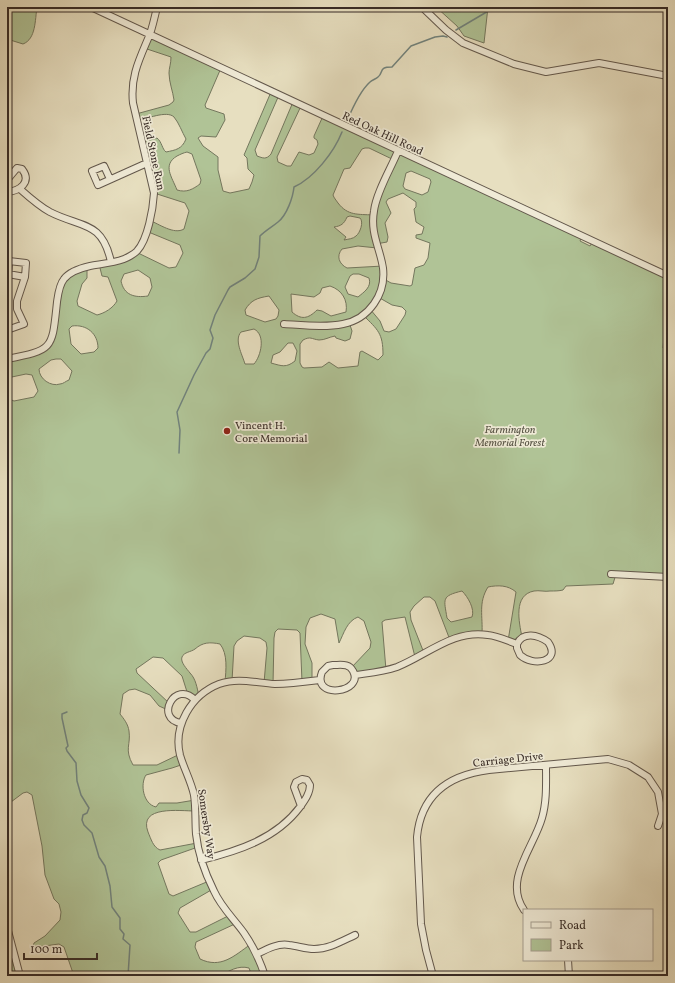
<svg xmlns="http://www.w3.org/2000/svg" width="675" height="983" viewBox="0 0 675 983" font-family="Vollkorn,serif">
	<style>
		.green { fill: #b0c396; stroke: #74775e; fill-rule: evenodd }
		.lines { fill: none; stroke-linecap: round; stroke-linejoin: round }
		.stream { stroke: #71827c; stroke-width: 1.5 }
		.minor-casing { stroke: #63584c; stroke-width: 8 }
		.minor { stroke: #efead6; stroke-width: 6 }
		.poi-dot { fill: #8f2418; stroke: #efead6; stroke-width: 1.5 }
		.labels { text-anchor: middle; stroke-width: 3.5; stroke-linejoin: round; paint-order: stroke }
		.street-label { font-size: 11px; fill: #372b26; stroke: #efead6 }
		.poi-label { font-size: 11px; fill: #372b26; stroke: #efead6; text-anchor: start }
		.park-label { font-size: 11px; font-style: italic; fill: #555142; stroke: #efead6 }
	</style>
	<rect width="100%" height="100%" fill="#e7dfc0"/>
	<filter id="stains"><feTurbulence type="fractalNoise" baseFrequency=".005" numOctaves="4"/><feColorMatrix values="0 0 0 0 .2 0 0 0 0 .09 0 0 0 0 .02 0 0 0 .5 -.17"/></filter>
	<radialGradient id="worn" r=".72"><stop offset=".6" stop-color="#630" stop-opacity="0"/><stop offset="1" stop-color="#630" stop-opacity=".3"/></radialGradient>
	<path class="green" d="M7,7H37C35,20 36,39 23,44L7,39Z
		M436,7H488L484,43L464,36L457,26Z
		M149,34L221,68L205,105L206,108L224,114L225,120L216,137L201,136L198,138L203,146L218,157V170L223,191L230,193L249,189L252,182L254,175L248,169L247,158L244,155L271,92L279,95L255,150L257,156C263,158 266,160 271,154L293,102L301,106L277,157L278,162L287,166H291L299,152L309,155L314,153L318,144L317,140L314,138V136L323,116L582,236L580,241L590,246L593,241L668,276V309L666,314L663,348L668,351V577L616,574L613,584L566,586L563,590C559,591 555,591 550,591C545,592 539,590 534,591C513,595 519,622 522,637L517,644L508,641L516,592C508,585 498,585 488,587C478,603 483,616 482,634L450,640L435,601L430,597H424L414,606L410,612L411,620L424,653L415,657L405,617L385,620L382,622L386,670L355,675L351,668L370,648L371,642L364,621L358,617C347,621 344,633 339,643L335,619L321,614L310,618L306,627L305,644L312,663V681L302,682L300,633L297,630L278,629L275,632L274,638L273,684L264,683L267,648L266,642L260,638L244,636L237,641L234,646L232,681L225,682C226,670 228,654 220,644C210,642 203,642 195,649C191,652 184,652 182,657C180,662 187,669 190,673C196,679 197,688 199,696L195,700L188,695L182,676L163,658L153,657L136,669L137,673L169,703L168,710L159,706L150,695L135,689L129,690L123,694L120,714C124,719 128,724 129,731C131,745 124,749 133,765H157L180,754L184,764L172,768L146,775C140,784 143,804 156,807L159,803H177L195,800V811C180,811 138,805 148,832C151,839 153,847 160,850L197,843L198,847L161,860L158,863L169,894L173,896L209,881L213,889L180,908L178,913L190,932H196L230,915L237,923L196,942L195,947L200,959C221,969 234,956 251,944L265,976H252L249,968C238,965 229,971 220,976H74L64,947L59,944L37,947H33L34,943L45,936L60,920L61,912L59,904L54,899L45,875L42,846L32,795L27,792L23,793L7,805V398L14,401L34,397L38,391L32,375L26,374L7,378V359L32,354L51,343L63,279L87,266V278L82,284L77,301L78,306L97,315C105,313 113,308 117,301L108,277L102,276L99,264L136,252L169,268L176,267L183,253L180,245L146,231L149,220C159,224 174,235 184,229L189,211L185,203L154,193L142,142L157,138C162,142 162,149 166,152C176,150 182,149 186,139C182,132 179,123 174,117C167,110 146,119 137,121L136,114L169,105L173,102L174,100C173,92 169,82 169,73C169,68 171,64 171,57L144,48ZM365,148H369L394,160L373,215C358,214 348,216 338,203C336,200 334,198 333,195L344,169L350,168L362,149ZM187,152L192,154L201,180L200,184C193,189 187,193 177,190C172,177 162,165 177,156C181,154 183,153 187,152ZM411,171L430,179L431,182L428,192L422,195L405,189L403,186L406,173ZM403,193L416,202V207L414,209L416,222L424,227L422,234L416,235V238L430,243L428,258L424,265L415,268L412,285L410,286L391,283L384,279L383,266L347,268C339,264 336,256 342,249L358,246L377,248L376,244L387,242L388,237L385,223L391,213L386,202L388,199ZM350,216C353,217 357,217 360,218C364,222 360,233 356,236C353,239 348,239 344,240L346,237L334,227C341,226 344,224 347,217ZM138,270L150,278L152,287L148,296C134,298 124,295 121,281L124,274ZM353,274H359L369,278C372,287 364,292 358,297L348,294L345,287L350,276ZM330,286C342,290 348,300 346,312L331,316L322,311L317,310C308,319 301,320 292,312L291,294L314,297L320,293L322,288ZM269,296L279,310L278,316L276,319L265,322L246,315L245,310C251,300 257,298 269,296ZM378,297L392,305L402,307L406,311L405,315L396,329L389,332L384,331L380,321L370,309ZM363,315C378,330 383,333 383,355L378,360L362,351L360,352L358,366L338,368L329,362L322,367L304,368L302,367L300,363V344L303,340C311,336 311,339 319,340C325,340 329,337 335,336L336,338L345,341L350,339L352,331L349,322ZM72,326C87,324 98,334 98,348L94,352L81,354L71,344L69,329ZM254,329C266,335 261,356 254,364H245C242,354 234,340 241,332ZM288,343H293L297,351L295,361C286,368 282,366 271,363L273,355L280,352ZM56,359H61L72,371L69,380C66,381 63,384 60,384C51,387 39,379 39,369L51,360ZM462,591C468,597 475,609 472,617L451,622L447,618C444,599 441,596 462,591Z
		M7,927L20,976H7Z"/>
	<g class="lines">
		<path class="stream" d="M456,30L490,10
			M347,121C352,109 360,91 370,82C372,80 376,79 378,77C384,72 378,67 392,67L411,46L435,37L443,36L447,37
			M179,453L180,430L177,412L194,375L206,353L210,349L213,338L210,330L215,315L228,290L230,287L245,278L255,269L259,257L260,236C266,230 272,227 278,222C287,215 293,197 294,187C314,178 334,152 342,132
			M67,712L62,714V718L68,746L66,748L67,751L76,763L77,781L81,795L89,808L87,813L83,815L82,820L84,825L92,833L99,857L105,866L110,886L112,907L120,918V929L124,934L123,939L130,945L128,976"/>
		<g class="minor-casing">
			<path id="minor" d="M91,7L668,276
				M422,7L446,30L463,43L514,64L546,72L599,63L668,76
				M110,179L104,166L92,171L98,185L147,163
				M7,180L17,168L22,169C32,182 20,191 7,192
				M20,189C29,197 39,206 50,212C81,228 102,220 111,262
				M284,324C303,325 324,328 343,324C369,319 386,294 383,268C380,248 370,233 374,211C376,193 391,168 398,151
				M7,330L24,324L17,309V301L25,277L26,263L9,261L8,274L25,277
				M7,359C54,350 52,349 57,302C58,295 59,285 64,279C70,271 81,268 90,266C101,264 113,263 124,259C127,258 134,254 137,251C148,239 153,209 154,193L133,103C130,76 140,58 150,34C153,25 155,16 157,7
				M611,574L668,577
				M333,665C341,665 349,663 353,671C365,693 311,700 322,672L328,666Z
				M355,675C369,673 383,672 397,667C427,655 454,629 488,635C498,636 508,641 517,644V648L520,655C533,667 562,662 548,642C538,635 523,631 517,644
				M181,723C154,719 175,679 195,700
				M201,860C238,851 276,839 300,807C305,800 310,793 310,785L307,780L302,779L296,782L294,787L301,806
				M524,910C503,880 534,847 542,818C547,801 546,783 546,765
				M7,927L20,976
				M257,954C267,949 278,943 289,945C298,946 306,949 314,949C329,949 342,941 355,935
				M568,960L569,976
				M265,976C260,961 253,946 244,933C234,919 221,907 214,891C205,873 198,854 196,834C195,821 196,808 194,795C191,781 184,769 180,755C173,726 191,695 219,684C238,677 256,683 275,684C291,684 305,682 320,680
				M433,976L426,950L421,924L417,837C421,794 449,775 489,770L608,759L629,765L648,777L658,792L662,814L658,826"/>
		</g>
		<use href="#minor" class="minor"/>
	</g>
	<circle class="poi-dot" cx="227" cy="431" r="4"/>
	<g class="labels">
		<g class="street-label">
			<text transform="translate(383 133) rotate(25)" y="4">Red Oak Hill Road</text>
			<text transform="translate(154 153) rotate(78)" y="4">Field Stone Run</text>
			<text transform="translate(508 759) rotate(-6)" y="4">Carriage Drive</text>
			<text transform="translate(207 824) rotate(82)" y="4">Somersby Way</text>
		</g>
		<g class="poi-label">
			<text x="235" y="429">Vincent H.<tspan x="235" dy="13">Core Memorial</tspan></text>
		</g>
		<g class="park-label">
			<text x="510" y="433">Farmington<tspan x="510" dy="13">Memorial Forest</tspan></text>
		</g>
	</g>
	<rect width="675" height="983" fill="none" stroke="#e7dfc0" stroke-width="24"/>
	<rect x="8" y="8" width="659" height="967" fill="none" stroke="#372b26" stroke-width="2"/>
	<rect x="12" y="12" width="651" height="959" fill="none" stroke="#372b26"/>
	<rect x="523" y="909" width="130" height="52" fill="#efead6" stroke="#a59e90"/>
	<rect x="531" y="922" width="20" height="6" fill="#efead6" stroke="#a59e90"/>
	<text x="559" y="929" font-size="12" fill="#372b26">Road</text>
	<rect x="531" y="939" width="20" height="12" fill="#b0c396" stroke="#a59e90"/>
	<text x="559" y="949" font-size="12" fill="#372b26">Park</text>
	<path d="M24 953v6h73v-6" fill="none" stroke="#372b26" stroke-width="2"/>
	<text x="30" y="953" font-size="12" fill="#372b26" stroke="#efead6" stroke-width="3" paint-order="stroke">100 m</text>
	<rect width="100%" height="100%" filter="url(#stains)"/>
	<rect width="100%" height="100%" fill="url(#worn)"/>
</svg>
